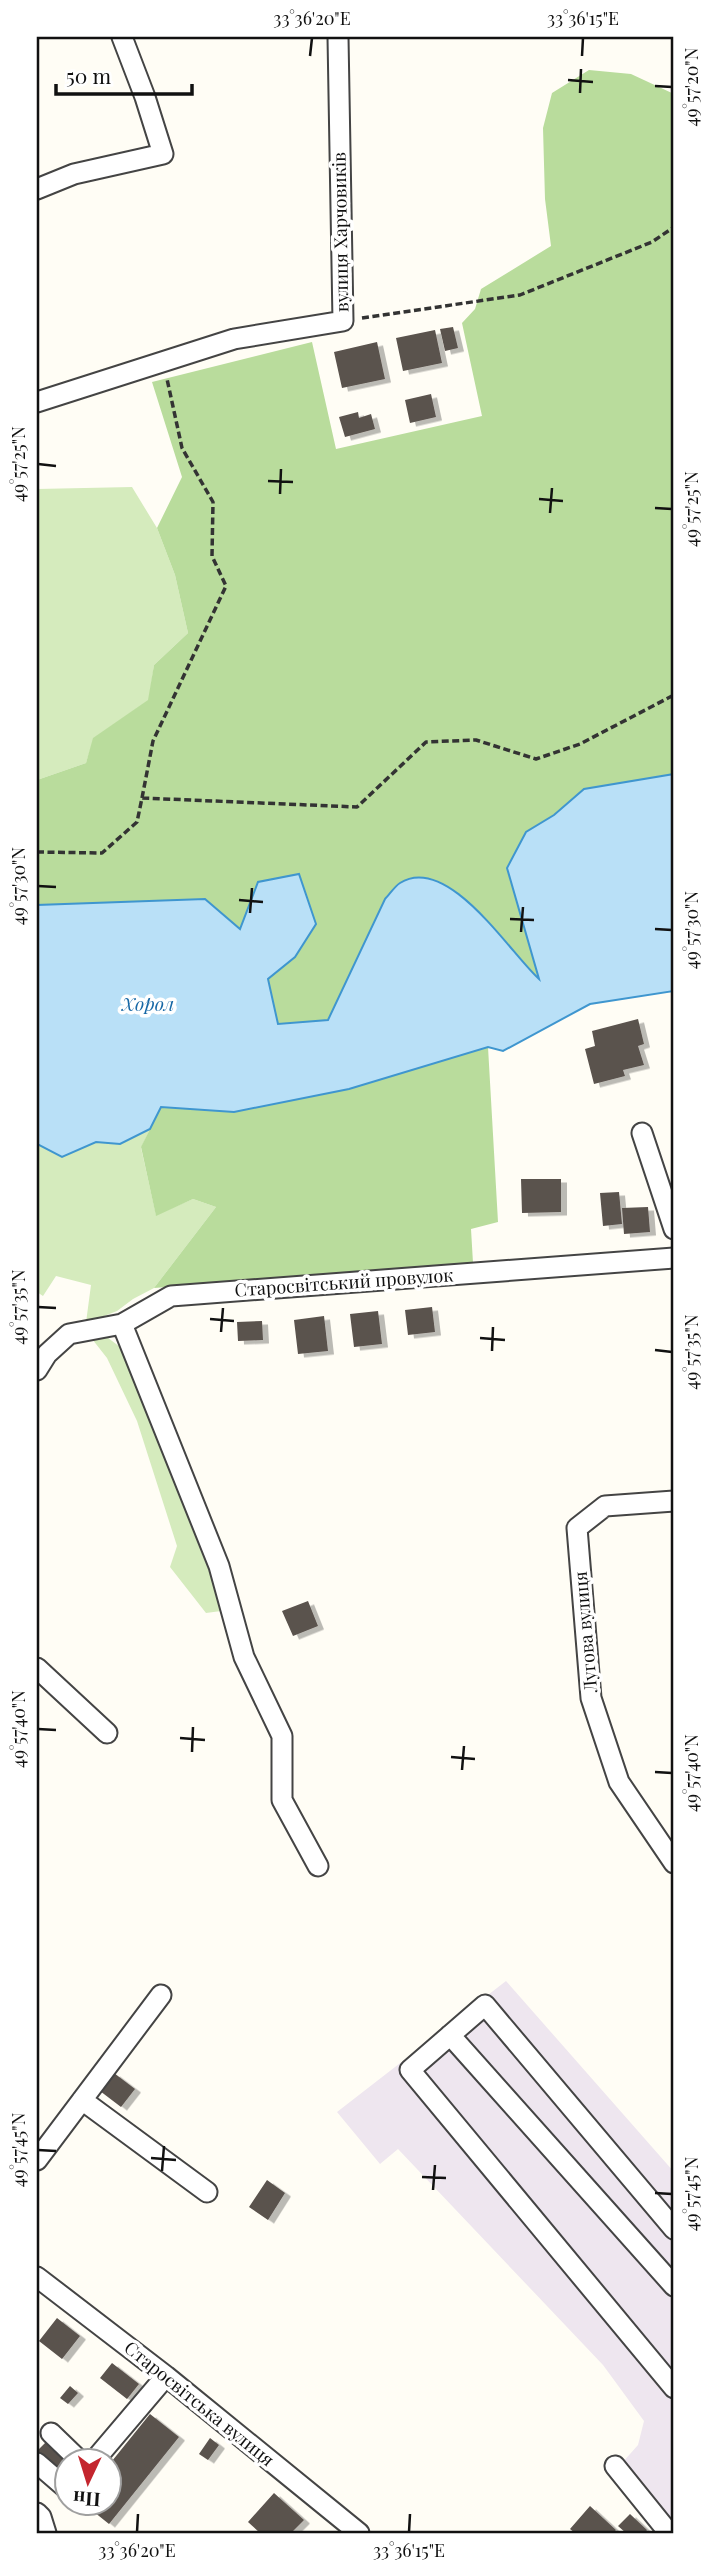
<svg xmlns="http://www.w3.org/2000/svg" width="711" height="2570" viewBox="0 0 711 2570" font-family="'Playfair Display',serif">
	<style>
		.industrial { fill: #eee6ef }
		.green { fill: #d5ebbd }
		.forest { fill: #b9dc9c }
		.water { fill: #b9e0f7; stroke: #3f96cf; stroke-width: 2 }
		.building { fill: #5a524d; filter: url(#shadow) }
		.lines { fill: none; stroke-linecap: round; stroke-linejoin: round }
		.minor-casing { stroke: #444; stroke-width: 23 }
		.path { stroke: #333; stroke-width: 3.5; stroke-dasharray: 7 3.5; stroke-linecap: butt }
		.minor { stroke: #fff; stroke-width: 19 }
		.ticks { fill: none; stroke: #111; stroke-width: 2.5 }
		.labels { text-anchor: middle; stroke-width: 7; stroke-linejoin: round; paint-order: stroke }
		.street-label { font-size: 18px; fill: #111; stroke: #fff }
		.water-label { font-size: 19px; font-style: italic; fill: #1768a6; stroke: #fff }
		.neatline { fill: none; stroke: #111; stroke-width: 2.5 }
		.ticks-label { font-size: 18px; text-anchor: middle; fill: #111 }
	</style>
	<defs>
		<filter id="shadow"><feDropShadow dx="6" dy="3.5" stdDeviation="0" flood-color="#0004"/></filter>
	</defs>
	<rect width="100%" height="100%" fill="#fffdf5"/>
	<path class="industrial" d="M506,1981L674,2172L673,2523L622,2463L638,2445L644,2421L603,2365L398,2149L380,2164L337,2112Z"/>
	<path class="green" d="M132,487L157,528L175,575L188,633L154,665L149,700L94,738L86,763L37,780V489Z
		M150,1129L141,1148L156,1215L193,1199L216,1207L154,1288L133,1299L117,1311L94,1320L95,1328L120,1347L209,1571L221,1611L206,1613L170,1567L177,1546L137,1421L107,1358L85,1330L91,1285L56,1276L43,1296L37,1292V1144L62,1157L96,1142L120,1143Z"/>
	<path class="forest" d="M589,70L631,74L674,94V774L584,789L554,815L526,832L507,868L540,981L485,919L455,891L385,899L329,1020L278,1024L268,979L295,957L240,929L205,899L37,905V780L86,763L93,738L148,700L154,665L188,633L175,575L157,528L182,477L152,382L312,342L336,449L482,416L462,323L475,309L481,289L551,246L545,199L543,128L552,93Z
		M488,1047L498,1222L471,1229L473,1263L154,1288L216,1207L193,1199L156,1216L141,1147L161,1107L234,1112L349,1089Z"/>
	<path class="water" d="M674,774V991L590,1004L503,1051L488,1047L349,1089L234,1112L161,1107L150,1129L120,1144L96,1142L62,1157L37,1144V905L205,899L240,929L258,882L299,874L316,924L295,957L268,979L278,1024L328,1020L385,899C389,895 395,886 400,883C448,853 510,953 539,979L507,868L526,832L554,815L584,789Z"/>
	<path class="building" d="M453,327L458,348L445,351L440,329Z
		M435,330L442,363L403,371L396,338Z
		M377,342L385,379L342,388L334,352Z
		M431,394L436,417L410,423L405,400Z
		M358,412L359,418L371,414L375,429L345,437L339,417Z
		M638,1019L644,1044L638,1046L644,1065L623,1070L625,1076L594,1084L585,1049L595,1046L592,1031Z
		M521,1179H561V1212L522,1213Z
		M619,1192L622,1224L603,1226L600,1193Z
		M648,1207L650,1232L624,1234L622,1208Z
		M432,1307L435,1332L408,1335L405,1310Z
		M378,1311L382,1344L354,1347L350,1314Z
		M324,1316L328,1351L298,1354L294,1320Z
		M262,1321L263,1340L238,1341L237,1322Z
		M308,1601L318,1626L293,1636L282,1611Z
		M114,2073L135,2089L121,2107L100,2091Z
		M267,2180L285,2193L268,2220L249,2207Z
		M57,2318L80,2336L62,2359L39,2341Z
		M112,2363L139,2384L127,2399L100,2378Z
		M70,2386L78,2393L68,2404L60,2398Z
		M150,2414L179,2437L109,2524L84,2504H108V2466Z
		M210,2438L219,2445L208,2460L199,2454Z
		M48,2440L70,2462H66V2472L60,2479L37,2456V2451Z
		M274,2493L304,2520L291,2533H260L248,2522Z
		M590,2506L616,2530L613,2533H575L570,2529Z
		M630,2514L647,2530L645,2533H626L618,2526Z"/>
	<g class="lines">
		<g class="minor-casing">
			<path id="minor" d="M37,189L74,174L163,154L145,97L122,37
				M37,402L234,339L343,321L338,37
				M642,1133L674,1229
				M122,1324L219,1566L244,1657L282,1736V1800L318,1866
				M37,1370L47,1354L69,1334L122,1324L171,1296L674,1258
				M674,1501L605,1506L577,1528L591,1698L619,1782L674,1863
				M37,1668L107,1733
				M450,2035L674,2286
				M82,2100L207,2192
				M37,2160L161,1995
				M674,2229L485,2005L410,2070L674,2388
				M37,2277L166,2376L359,2533
				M51,2433L81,2462
				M93,2462L166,2376
				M37,2463L66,2488
				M615,2466L669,2533
				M37,2513L41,2517L46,2533"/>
		</g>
		<path class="path" d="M362,318L520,295L652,242L674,227
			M142,798L153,741L226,586L212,556L213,502L182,448L167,379
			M37,852L102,853L137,822L142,798L357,807L426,742L476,740L536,759L580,744L674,695"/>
		<use href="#minor" class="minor"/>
	</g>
	<path class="ticks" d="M310,56L312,38M582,56L583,38M568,80L593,82M655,86L672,87M580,93L581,69M38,464L56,466M268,481L293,482M280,494L281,469M539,499L563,501M655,508L672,509M550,513L552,488M38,886L56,887M239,900L263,902M250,913L252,888M510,919L534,920M655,929L672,930M521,932L523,907M38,1307L56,1308M210,1319L234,1321M221,1332L223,1308M480,1338L505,1340M655,1350L672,1352M492,1351L493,1327M38,1729L56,1730M180,1738L205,1740M192,1752L193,1727M451,1757L475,1759M462,1770L464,1746M655,1772L672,1773M38,2150L56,2151M151,2158L176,2160M162,2171L164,2146M422,2177L446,2178M433,2190L435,2165M655,2193L672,2194M137,2532L138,2514M409,2532L410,2514"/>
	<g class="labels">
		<g class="street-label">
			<text transform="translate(341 232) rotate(-91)" y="6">вулиця Харчовиків</text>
			<text transform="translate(344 1283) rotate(-4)" y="6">Старосвітський провулок</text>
			<text transform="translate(586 1632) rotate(-95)" y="6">Лугова вулиця</text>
			<text transform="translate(199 2404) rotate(39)" y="6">Старосвітська вулиця</text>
		</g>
		<g class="water-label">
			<text x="148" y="1011">Хорол</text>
		</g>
	</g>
	<rect width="711" height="2570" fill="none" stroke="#ffffff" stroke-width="77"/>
	<g transform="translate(88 2482) rotate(184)"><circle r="33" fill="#ffffff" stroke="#a0a0a0" stroke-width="2"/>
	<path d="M0-5L12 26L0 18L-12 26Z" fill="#c4262e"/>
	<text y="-10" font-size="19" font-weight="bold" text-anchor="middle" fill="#111111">Пн</text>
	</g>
	<path d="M56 84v10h136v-10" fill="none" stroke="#111111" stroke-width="3.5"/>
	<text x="66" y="84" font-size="21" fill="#111111" stroke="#ffffff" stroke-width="5" paint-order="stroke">50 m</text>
	<rect x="38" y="38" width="634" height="2494" class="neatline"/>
	<g class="ticks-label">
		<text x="312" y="25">33°36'20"E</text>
		<text x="583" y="25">33°36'15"E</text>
		<text transform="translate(692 87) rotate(-90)" y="6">49°57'20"N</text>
		<text transform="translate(19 464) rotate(-90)" y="6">49°57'25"N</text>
		<text transform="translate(692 509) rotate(-90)" y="6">49°57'25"N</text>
		<text transform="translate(19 886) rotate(-90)" y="6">49°57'30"N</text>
		<text transform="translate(692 930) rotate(-90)" y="6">49°57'30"N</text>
		<text transform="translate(19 1307) rotate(-90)" y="6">49°57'35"N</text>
		<text transform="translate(692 1352) rotate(-90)" y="6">49°57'35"N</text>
		<text transform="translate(19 1729) rotate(-90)" y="6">49°57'40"N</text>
		<text transform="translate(692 1773) rotate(-90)" y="6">49°57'40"N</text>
		<text transform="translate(19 2150) rotate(-90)" y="6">49°57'45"N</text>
		<text transform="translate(692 2194) rotate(-90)" y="6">49°57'45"N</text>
		<text x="137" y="2557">33°36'20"E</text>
		<text x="409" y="2557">33°36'15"E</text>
	</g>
</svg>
